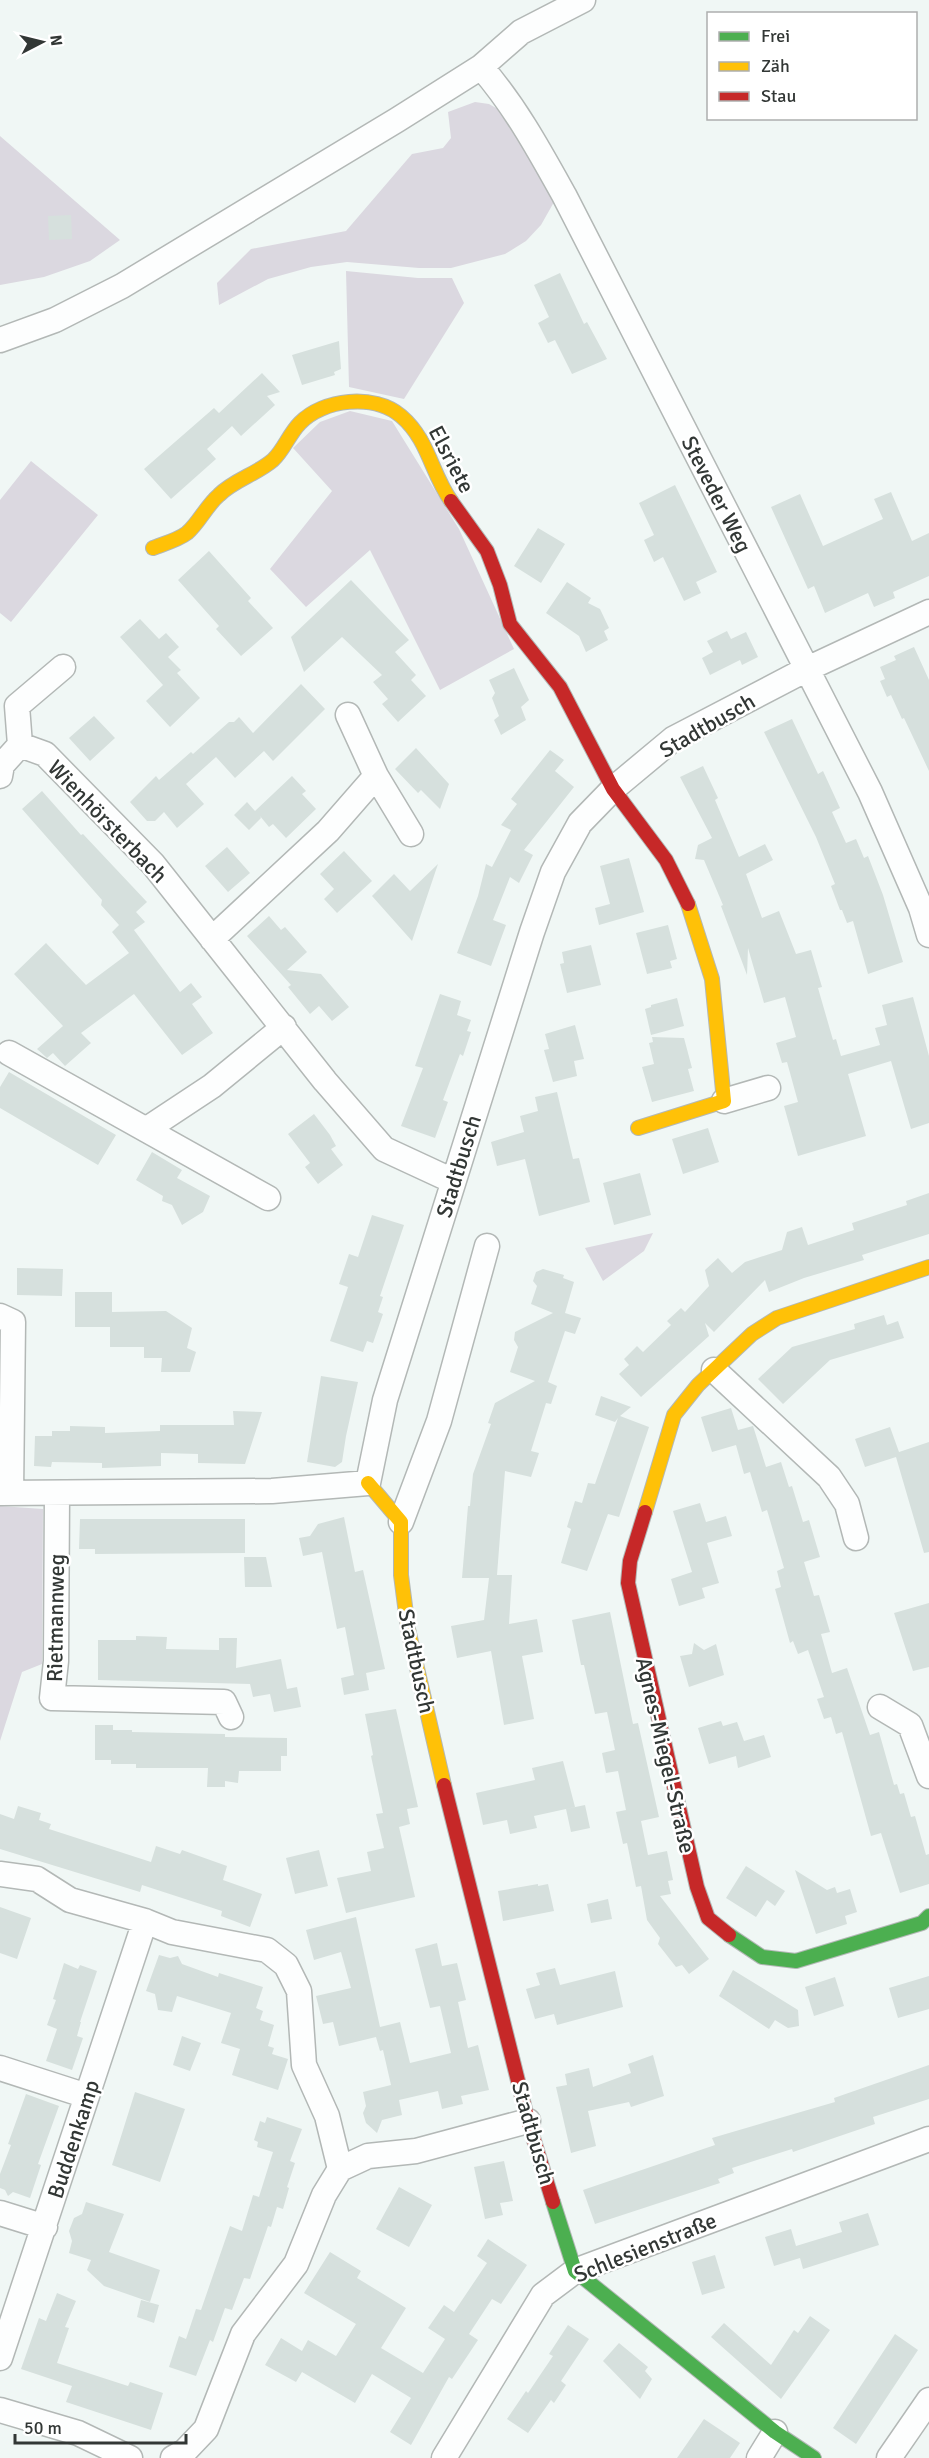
<svg xmlns="http://www.w3.org/2000/svg" width="929" height="2458" viewBox="0 0 929 2458" font-family="Signika,sans-serif">
	<style>
		.green { fill: #dbd8e0 }
		.building { fill: #d6e0dd }
		.lines { fill: none; stroke-linecap: round; stroke-linejoin: round }
		.street-casing { stroke: #b3b8b6; stroke-width: 27 }
		.fast-casing { stroke: #b3b8b6; stroke-width: 16 }
		.slow-casing { stroke: #b3b8b6; stroke-width: 16 }
		.jam-casing { stroke: #b3b8b6; stroke-width: 16 }
		.street { stroke: #fdfefe; stroke-width: 24 }
		.fast { stroke: #4caf50; stroke-width: 14 }
		.slow { stroke: #ffc107; stroke-width: 14 }
		.jam { stroke: #c62828; stroke-width: 14 }
		.labels { text-anchor: middle; stroke-width: 5; stroke-linejoin: round; paint-order: stroke }
		.street-label { font-size: 22px; fill: #323735; stroke: #fff }
	</style>
	<rect width="100%" height="100%" fill="#f0f7f5"/>
	<path class="green" d="M475,102L489,104L503,112L554,202L541,225L526,241L505,254L451,268H419L347,262L311,267L268,279L219,305L217,283L251,249L346,231L412,154L443,148L451,138L448,112Z
		M0,136L120,240L90,261L44,277L0,285Z
		M346,271L418,278H452L464,303L404,399L349,387Z
		M350,411L392,421L459,529L514,649L440,690L370,550L306,607L270,569L332,491L293,448L320,422Z
		M31,461L98,515L11,622L0,613V500Z
		M653,1233L644,1251L603,1281L585,1248Z
		M0,1506L43,1509L42,1664L22,1672L0,1741Z"/>
	<path class="building" d="M71,215L72,239L49,240L48,216Z
		M560,273L584,324L587,322L607,359L572,374L555,340L548,343L538,323L549,317L534,285Z
		M339,341L341,369L334,372L335,375L302,385L292,355Z
		M262,373L280,392L267,396L275,405L241,436L232,426L207,449L216,459L171,499L144,469L214,408L219,413Z
		M675,485L717,572L696,582L701,593L684,601L663,557L654,562L644,540L654,535L639,503Z
		M891,492L912,541L929,533V576L893,592L895,598L874,607L868,593L825,613L814,586L808,589L771,507L800,494L823,546L883,519L874,499Z
		M538,528L565,544L541,583L514,566Z
		M209,551L251,598L248,601L273,628L241,656L216,629L219,626L178,580Z
		M351,580L409,640L395,652L416,675L411,680L426,696L398,722L382,704L388,699L373,682L382,675L342,637L304,672L291,637Z
		M567,582L591,598L588,603L600,609L609,628L604,631L608,640L586,652L579,636L546,613Z
		M140,619L159,639L166,633L179,647L168,657L181,670L177,673L200,698L170,727L146,701L163,685L120,637Z
		M727,631L731,639L746,632L758,657L742,665L740,660L710,675L702,658L713,652L707,641Z
		M914,647L929,680V771L904,718L902,719L891,695L887,697L880,681L885,679L880,667L896,660L894,656Z
		M514,668L529,700L521,707L526,720L501,735L494,720L499,716L492,698L495,693L489,680Z
		M301,684L325,709L273,761L264,751L235,778L216,757L186,784L204,804L177,828L164,812L155,821H147L130,802L156,776L159,780L191,752L193,754L229,722H234L239,717L253,733Z
		M94,716L115,738L90,761L69,738Z
		M792,719L818,774L823,771L840,808L832,812L846,843L856,839L864,858L868,856L883,895L903,962L868,974L853,921L847,923L842,910H840L831,886L835,884L816,837L764,732Z
		M416,748L449,784L440,809L421,790L418,793L395,769Z
		M550,750L564,760L555,771L574,787L524,850L533,855L519,883L510,877L493,920L506,925L491,966L457,953L478,896L486,864L492,867L511,830L501,825L517,804L511,799Z
		M703,766L718,798L715,800L739,857L765,844L773,860L746,874L762,918L779,911L796,954L811,950L822,987L818,988L833,1040L836,1039L841,1056L880,1045L875,1028L887,1025L882,1005L913,997L929,1056V1123L911,1129L891,1061L848,1074L866,1136L798,1156L784,1106L798,1102L787,1062L782,1063L776,1043L796,1037L785,997L764,1003L748,948L747,975L721,906L723,905L704,860L695,859L698,845L712,838L680,777Z
		M292,776L306,791L302,794L316,809L286,838L273,824L269,827L260,816L261,818L249,830L234,815L247,802L255,811Z
		M42,791L81,835L83,834L147,902L136,912L145,922L134,930L180,992L191,983L202,997L192,1004L213,1033L182,1055L134,994L81,1033L91,1043L65,1066L53,1053L47,1058L37,1049L63,1026L14,974L46,943L86,985L129,953L112,932L119,925L101,905L102,900L22,809Z
		M227,847L250,873L228,892L205,866Z
		M344,851L372,881L337,913L324,899L334,889L320,874Z
		M629,858L644,912L599,925L595,908L610,904L600,866Z
		M438,864L412,941L372,896L394,874L410,891Z
		M269,916L281,930L285,927L307,952L287,970L321,974L349,1007L332,1021L319,1006L310,1014L288,987L291,985L247,936Z
		M668,925L677,959L670,961L672,968L647,974L636,933Z
		M591,945L601,985L567,993L560,964L564,963L562,952Z
		M440,994L461,1001L457,1015L471,1020L467,1031L471,1032L463,1056L460,1054L443,1100L448,1102L435,1138L401,1126L423,1068L415,1066Z
		M677,998L684,1026L651,1035L645,1009L651,1007V1005Z
		M575,1025L584,1059L574,1061L577,1076L553,1082L544,1050L549,1049L545,1034Z
		M652,1037L684,1038L692,1068L688,1069L694,1091L652,1102L642,1067L654,1064L649,1043L653,1042Z
		M9,1072L116,1135L98,1165L0,1108V1087Z
		M557,1092L573,1159L579,1158L590,1202L539,1216L525,1159L497,1166L491,1142L524,1132L520,1116L538,1111L535,1097Z
		M314,1114L330,1135L336,1146L331,1149L343,1165L318,1184L305,1167L310,1163L288,1134Z
		M708,1128L719,1162L683,1174L672,1139Z
		M152,1152L182,1170L177,1178L210,1196L203,1212L182,1225L172,1205L162,1201L163,1196L136,1180Z
		M640,1173L651,1215L614,1225L603,1183Z
		M929,1193V1234L862,1255L864,1260L804,1278L769,1292L765,1280L714,1332L705,1323L709,1336L641,1397L619,1374L629,1365L624,1359L637,1346L643,1352L671,1325L667,1321L681,1308L685,1312L709,1286L705,1270L718,1258L732,1273L745,1262L782,1250L787,1232L802,1227L808,1245L854,1230L852,1223L907,1205L906,1201Z
		M372,1215L404,1225L380,1296L383,1297L378,1312L383,1314L373,1343L367,1341L363,1352L330,1341L348,1287L339,1284L349,1254L358,1257Z
		M17,1268L63,1269L62,1296L17,1295Z
		M543,1269L564,1275L563,1278L574,1282L565,1313L581,1318L575,1334L565,1331L548,1382L557,1386L551,1404L546,1403L531,1451L539,1453L531,1477L505,1471L497,1575H512L509,1624L537,1619L543,1652L522,1656L534,1719L504,1725L491,1651L457,1658L451,1626L484,1620L489,1578H462L468,1506H470L473,1474L491,1424L488,1423L495,1403L535,1381L510,1372L518,1347L514,1340L515,1332L553,1313L531,1304L537,1286L533,1281L536,1272Z
		M75,1292H112V1312L166,1311L192,1328L187,1348L196,1352L190,1372H161L162,1358H144V1347H110V1327H75Z
		M884,1315L887,1325L898,1321L904,1338L830,1360L783,1404L758,1379L792,1347L855,1329L854,1324Z
		M321,1376L358,1382L346,1436L342,1462L335,1467L307,1462Z
		M601,1396L631,1407L620,1416L649,1427L619,1517L608,1514L587,1571L561,1563L571,1529L567,1527L575,1501L582,1503L588,1483L595,1484L618,1418L615,1422L595,1415Z
		M731,1408L738,1430L753,1426L766,1467L781,1462L789,1487L792,1486L803,1522L809,1520L820,1557L804,1562L814,1596L819,1595L830,1632L821,1634L832,1673L847,1668L870,1735L879,1732L894,1785L897,1784L900,1794L904,1793L911,1817L915,1816L926,1855L929,1854V1884L900,1893L881,1833L871,1836L842,1732L836,1734L831,1717L824,1719L817,1699L824,1697L808,1650L798,1654L793,1641L790,1643L775,1589L781,1587L777,1571L784,1568L767,1510L762,1512L750,1472L744,1474L736,1445L712,1452L701,1417Z
		M233,1411L262,1412L245,1464L198,1463V1454L161,1453V1466L102,1468V1463L52,1462L51,1467L34,1466L35,1436H52V1431H70V1426L105,1427V1433L160,1431V1425H234Z
		M890,1427L899,1452L929,1442V1552L924,1553L896,1457L865,1467L855,1439Z
		M700,1503L706,1522L726,1516L732,1536L707,1543L719,1583L702,1588L705,1598L679,1606L671,1579L692,1572L673,1511Z
		M344,1517L355,1572L363,1570L385,1669L366,1673L369,1690L344,1695L341,1678L354,1675L345,1627L337,1629L322,1552L303,1556L299,1538L310,1536L318,1524Z
		M80,1519H245V1553L95,1554V1549H79Z
		M244,1557H266L272,1587H245Z
		M929,1603V1667L913,1671L894,1613Z
		M610,1612L633,1724L638,1723L659,1817L641,1821L648,1855L667,1851L673,1880L668,1881L671,1894L660,1896L709,1959L689,1974L682,1965L676,1967L658,1944L660,1938L647,1920L641,1886L636,1887L627,1843L623,1844L616,1812L626,1810L618,1771L606,1773L602,1753L615,1750L607,1712L595,1714L584,1665H581L572,1620Z
		M136,1636L167,1637L166,1649L219,1650V1638H237L236,1668L281,1659L287,1689L297,1687L301,1707L274,1712L270,1694L253,1697L250,1684L98,1680V1640H136Z
		M694,1643L704,1650L716,1644L724,1675L689,1687L680,1656L692,1654Z
		M396,1709L418,1807L407,1809L410,1824L399,1827L415,1897L346,1913L337,1878L371,1871L367,1852L384,1848L376,1814L383,1813L371,1756L373,1755L365,1714Z
		M721,1721L723,1726L737,1722L744,1741L764,1735L771,1757L738,1768L736,1756L709,1764L698,1728Z
		M95,1725H113V1730H132V1732L225,1734V1737L287,1738V1756H281V1771H239L238,1783L225,1781V1787H207L208,1768H136V1764H111V1760H95Z
		M563,1761L575,1807L534,1816L537,1828L510,1834L507,1820L483,1825L476,1793L535,1780L532,1768Z
		M585,1805L590,1828L571,1832L566,1809Z
		M18,1806L41,1813L39,1820L51,1824L49,1829L151,1862L156,1846L180,1854L182,1850L227,1866L223,1880L262,1894L250,1927L221,1916L222,1911L142,1885L140,1892L0,1849V1814L14,1819Z
		M319,1850L328,1886L295,1894L286,1858Z
		M746,1866L785,1891L775,1906L767,1900L756,1917L726,1898Z
		M795,1870L827,1890L835,1887L837,1893L850,1889L857,1912L845,1916L847,1924L816,1934Z
		M538,1884V1886L548,1884L554,1911L503,1921L498,1891Z
		M608,1899L612,1919L591,1923L587,1904Z
		M0,1907L31,1918L17,1959L0,1953Z
		M356,1917L380,2027L400,2022L410,2063L451,2053L440,2006L430,2008L415,1949L437,1943L442,1966L457,1963L466,2000L458,2002L468,2048L478,2045L489,2090L461,2096L463,2104L442,2109L438,2091L399,2100L402,2115L382,2120L377,2133L366,2123L363,2113L366,2106L363,2092L391,2085L383,2050L380,2051L376,2037L339,2046L333,2022L323,2024L316,1996L351,1988L341,1952L314,1960L306,1930Z
		M159,1955L170,1958L178,1956L182,1964L218,1977L219,1973L263,1987L256,2008L263,2011L260,2020L274,2025L268,2046L274,2048L272,2054L288,2059L278,2090L232,2075L240,2049L221,2043L231,2013L177,1996L172,2012L158,2010L155,1994L146,1991Z
		M64,1963L78,1969L80,1965L97,1971L80,2022H81L77,2036L83,2038L72,2070L46,2061L57,2029L47,2025L56,2000L53,1999Z
		M555,1968L560,1985L615,1971L623,2007L557,2025L554,2014L535,2019L526,1989L540,1985L536,1973Z
		M733,1970L798,2010L799,2026L788,2028L775,2020L769,2029L719,1996Z
		M929,1976V2009L898,2018L889,1988Z
		M835,1977L844,2006L814,2016L805,1987Z
		M182,2036L201,2043L190,2071L173,2065Z
		M653,2055L664,2096L631,2107L629,2102L588,2111L596,2146L571,2153L556,2087L567,2085L565,2074L589,2068L593,2087L631,2073L628,2064Z
		M929,2065V2099L873,2117L875,2124L793,2152L792,2149L732,2168L734,2173L718,2179L720,2183L595,2224L583,2190L715,2145L712,2138L835,2102L834,2098Z
		M135,2092L185,2109L160,2182L112,2165Z
		M26,2094L59,2106L38,2164L41,2165L30,2198L13,2192L8,2196L5,2190L0,2188V2174L11,2145L8,2144Z
		M267,2117L302,2129L290,2161L295,2163L287,2187L289,2188L283,2209L277,2207L271,2227L268,2226L250,2279L244,2278L232,2310L225,2308L213,2342L210,2340L196,2376L169,2367L179,2336L186,2339L196,2309L201,2310L230,2226L242,2231L253,2195L259,2197L273,2152L257,2147L258,2142L254,2140L260,2121L265,2123Z
		M504,2161L513,2201L500,2203L503,2215L485,2219L474,2167Z
		M399,2187L432,2205L409,2247L376,2229Z
		M86,2202L124,2214L109,2252L160,2270L150,2302L104,2286L87,2270L91,2260L69,2253L72,2241L69,2231L74,2218L82,2214Z
		M868,2213L879,2245L803,2269L800,2258L774,2266L765,2237L791,2229L796,2246L842,2232L839,2222Z
		M488,2239L527,2265L501,2304L492,2299L469,2334L478,2340L452,2379L449,2377L411,2445L390,2432L411,2398L372,2374L355,2403L302,2372L296,2382L265,2365L281,2338L302,2351L308,2340L336,2356L356,2324L304,2293L330,2252L361,2271L357,2278L406,2308L381,2348L423,2373L445,2339L428,2328L444,2305L454,2312L487,2263L477,2256Z
		M715,2255L725,2288L702,2295L692,2262Z
		M57,2293L76,2301L65,2327L69,2328L57,2363L128,2386L130,2382L163,2393L151,2430L66,2402L72,2386L21,2369L39,2318L46,2321Z
		M141,2300L159,2305L154,2323L137,2317Z
		M810,2316L830,2330L781,2399L711,2337L724,2323L771,2365L794,2330L798,2333Z
		M568,2325L589,2339L561,2381L566,2385L554,2403L551,2400L528,2433L507,2419L526,2391L528,2393L553,2356L549,2354Z
		M895,2334L918,2350L856,2444L833,2428Z
		M619,2343L648,2367L645,2371L652,2379L640,2399L603,2361Z
		M704,2419L740,2443L730,2458H677Z"/>
	<g class="lines">
		<g class="street-casing">
			<path id="street" d="M481,67C515,106 539,150 564,195L870,792L921,908L929,935
				M0,340L55,320L122,286L397,120L481,67L521,32L583,0
				M20,745L45,754L153,864L325,1081L384,1149L453,1181
				M20,745L17,706L63,667
				M0,776L2,765L20,745
				M376,776L411,834
				M212,939L328,831L376,776L348,715
				M9,1053L268,1198
				M724,1101L768,1088
				M147,1129L212,1086L284,1027
				M0,1316L13,1322L11,1493
				M714,1370L829,1477L847,1504L856,1538
				M0,1493L272,1491L368,1483L385,1400L532,932L553,872L580,823L613,789L673,739L807,669L929,612
				M57,1494L56,1661L52,1698L224,1702L231,1717
				M401,1522L439,1421L487,1246
				M880,1707L910,1725L929,1776
				M0,1874L37,1879L70,1900L145,1921L172,1932L267,1950L286,1965L299,1991L304,2065L327,2116L340,2169L368,2156L416,2151L528,2121
				M0,2068L87,2096
				M0,2213L45,2227
				M0,2358L145,1921
				M0,2410L78,2433L130,2458
				M173,2458L185,2451L206,2429L243,2334L296,2264L324,2195L340,2169
				M444,2458L543,2295L575,2271L929,2139
				M759,2458L775,2432
				M889,2458L929,2400"/>
		</g>
		<g class="fast-casing">
			<path id="fast" d="M729,1935L762,1957L796,1961L922,1923L929,1916
				M553,2202L575,2271L775,2432L814,2458"/>
		</g>
		<g class="slow-casing">
			<path id="slow" d="M153,548C163,544 178,540 187,533C199,523 206,506 219,495C234,480 257,474 273,460C284,450 289,434 300,423C323,399 374,393 401,416C429,440 431,473 451,501
				M638,1128L724,1101L712,979L688,904
				M368,1483L401,1522V1575L408,1629L444,1785
				M645,1512L674,1415L698,1385L752,1334L777,1318L929,1267"/>
		</g>
		<g class="jam-casing">
			<path id="jam" d="M451,501L487,551L500,585L510,624L560,687L613,789L666,860L688,904
				M645,1512L630,1561L628,1583L697,1887L708,1918L729,1935
				M444,1785L528,2121L553,2202"/>
		</g>
		<use href="#street" class="street"/>
		<use href="#fast" class="fast"/>
		<use href="#slow" class="slow"/>
		<use href="#jam" class="jam"/>
	</g>
	<g class="labels">
		<g class="street-label">
			<text transform="translate(452 459) rotate(62)" y="8">Elsriete</text>
			<text transform="translate(717 494) rotate(63)" y="8">Steveder Weg</text>
			<text transform="translate(707 725) rotate(-30)" y="8">Stadtbusch</text>
			<text transform="translate(108 821) rotate(46)" y="8">Wienhörsterbach</text>
			<text transform="translate(458 1166) rotate(-73)" y="8">Stadtbusch</text>
			<text transform="translate(55 1618) rotate(-89)" y="8">Rietmannweg</text>
			<text transform="translate(417 1661) rotate(78)" y="8">Stadtbusch</text>
			<text transform="translate(666 1755) rotate(77)" y="8">Agnes-Miegel-Straße</text>
			<text transform="translate(534 2133) rotate(74)" y="8">Stadtbusch</text>
			<text transform="translate(73 2139) rotate(-72)" y="8">Buddenkamp</text>
			<text transform="translate(645 2247) rotate(-22)" y="8">Schlesienstraße</text>
		</g>
	</g>
	<rect x="707" y="12" width="210" height="108" fill="#ffffff" stroke="#adafae" stroke-width="1.5"/>
	<rect x="719" y="32" width="30" height="9" fill="#4caf50" stroke="#adafae" stroke-width="1.5"/>
	<text x="761" y="42" font-size="18" fill="#323735">Frei</text>
	<rect x="719" y="62" width="30" height="9" fill="#ffc107" stroke="#adafae" stroke-width="1.5"/>
	<text x="761" y="72" font-size="18" fill="#323735">Zäh</text>
	<rect x="719" y="92" width="30" height="9" fill="#c62828" stroke="#adafae" stroke-width="1.5"/>
	<text x="761" y="102" font-size="18" fill="#323735">Stau</text>
	<g transform="translate(42 42) rotate(83)" stroke="#ffffff" stroke-width="4.5" paint-order="stroke">
	<path d="M0-4.5L10 22L0 15L-10 22Z" fill="#323735"/>
	<text y="-9" font-size="16" font-weight="bold" text-anchor="middle" fill="#323735">N</text>
	</g>
	<path d="M15 2434v9h171v-9" fill="none" stroke="#323735" stroke-width="3"/>
	<text x="24" y="2434" font-size="18" fill="#323735" stroke="#ffffff" stroke-width="4.5" paint-order="stroke">50 m</text>
</svg>
